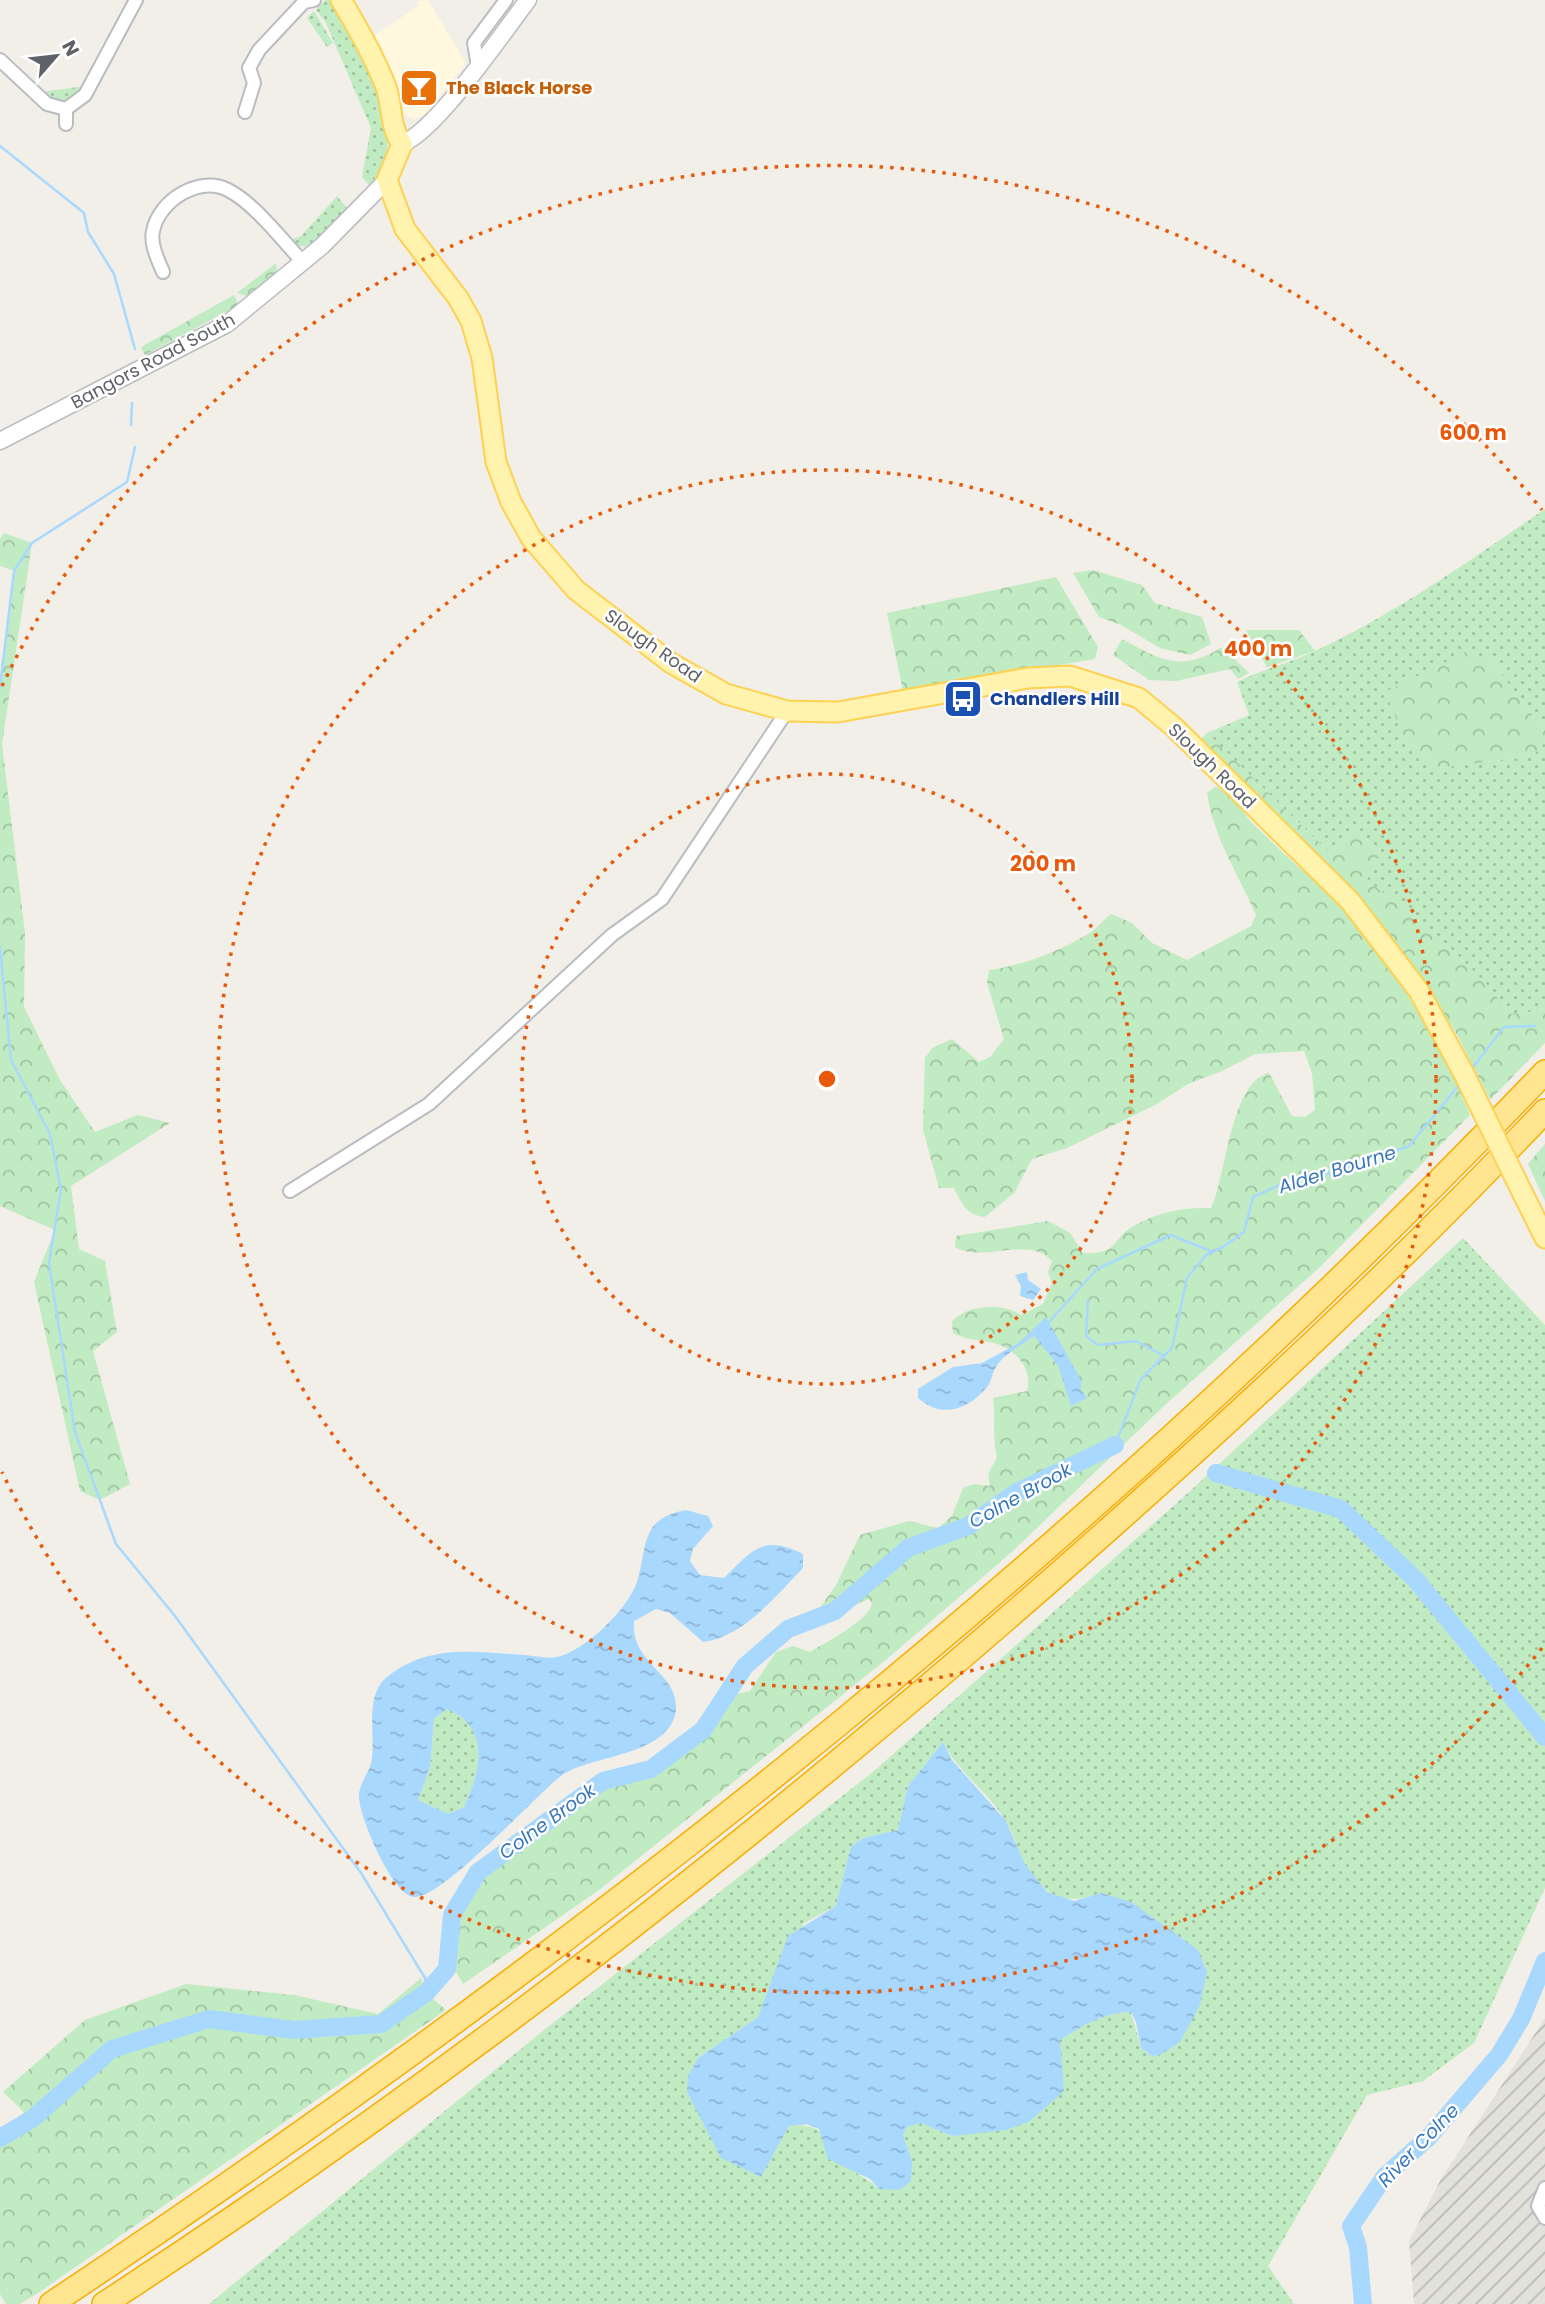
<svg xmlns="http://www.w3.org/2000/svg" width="1545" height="2304" viewBox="0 0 1545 2304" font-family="Poppins,sans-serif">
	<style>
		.commercial { fill: #fff8de }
		.industrial { fill: url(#industrial-furrows) }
		.grass { fill: url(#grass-dots); fill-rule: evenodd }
		.forest { fill: url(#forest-crowns) }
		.water { fill: url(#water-ripples); fill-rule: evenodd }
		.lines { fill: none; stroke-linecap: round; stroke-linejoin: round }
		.stream { stroke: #a9d8ff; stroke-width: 2.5 }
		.river { stroke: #a9d8ff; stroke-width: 18 }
		.minor-casing { stroke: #b9bcc1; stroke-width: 16 }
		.tertiary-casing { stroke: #b9bcc1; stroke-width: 19 }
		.primary-casing { stroke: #fed153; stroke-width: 23 }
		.motorway-casing { stroke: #f8ae00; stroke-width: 26 }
		.minor { stroke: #fff; stroke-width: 12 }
		.tertiary { stroke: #fff; stroke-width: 16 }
		.primary { stroke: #fff3ae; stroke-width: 19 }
		.motorway { stroke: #ffe590; stroke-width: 23 }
		.primary-bridge-casing { stroke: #fed153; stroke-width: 23; stroke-linecap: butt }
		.primary-bridge { stroke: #fff3ae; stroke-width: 19 }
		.ring { fill: none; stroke: #e8590c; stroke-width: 3.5; stroke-dasharray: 3.5 7 }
		.labels { text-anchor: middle; stroke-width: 5; stroke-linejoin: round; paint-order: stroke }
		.food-label { font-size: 18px; font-weight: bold; fill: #c56008; stroke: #fff; text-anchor: start }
		.street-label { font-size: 18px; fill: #5e6268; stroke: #fff }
		.transit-label { font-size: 18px; font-weight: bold; fill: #164399; stroke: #fff; text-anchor: start }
		.water-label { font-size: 19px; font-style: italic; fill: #3a78bc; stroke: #fff }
		.centre { fill: #e8590c; stroke: #fff; stroke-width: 3.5 }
		.ring-label { font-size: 21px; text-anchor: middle; font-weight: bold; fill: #e8590c; stroke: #fff; stroke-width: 5; stroke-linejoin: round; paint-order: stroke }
	</style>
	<defs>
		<pattern id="industrial-furrows" width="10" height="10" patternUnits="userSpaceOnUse" patternTransform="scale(1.75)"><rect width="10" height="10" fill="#e2e1db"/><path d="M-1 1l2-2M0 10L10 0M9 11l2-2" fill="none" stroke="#babab5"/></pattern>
		<pattern id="grass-dots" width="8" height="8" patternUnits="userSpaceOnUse" patternTransform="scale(1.75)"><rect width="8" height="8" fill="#c1ebc2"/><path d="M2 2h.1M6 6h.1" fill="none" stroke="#a0c2a1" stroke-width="1.8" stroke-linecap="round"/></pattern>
		<pattern id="forest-crowns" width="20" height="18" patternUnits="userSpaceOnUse" patternTransform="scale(1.75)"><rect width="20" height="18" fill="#c1ebc2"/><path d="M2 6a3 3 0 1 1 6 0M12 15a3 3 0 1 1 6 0" fill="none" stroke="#a0c2a1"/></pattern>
		<pattern id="water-ripples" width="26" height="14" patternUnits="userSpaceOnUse" patternTransform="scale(1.75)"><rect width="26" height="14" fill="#a9d8ff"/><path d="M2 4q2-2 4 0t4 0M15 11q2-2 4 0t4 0" fill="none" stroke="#8db3d2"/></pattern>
	</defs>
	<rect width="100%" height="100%" fill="#f1efe7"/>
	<path class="commercial" d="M428,0L466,63L427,113L414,120L404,113L386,60L374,36L418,6L417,1Z"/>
	<path class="industrial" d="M1545,2018V2304H1414L1409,2241L1441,2179Z"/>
	<path class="grass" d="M325,0H336C361,50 418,135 369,185L362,177L371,128L325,21L316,10Z
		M314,11L333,43L327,47L307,18Z
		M86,86L67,101L51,100L40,92Z
		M337,196L349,211L312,247L298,246L293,239L301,236Z
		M1545,509V724L1535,718L1490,660L1404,737L1438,768L1533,756L1545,742V1010L1510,1014C1472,960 1418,921 1367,880L1380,851L1356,830L1330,853L1207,733L1249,715L1237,682C1263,669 1290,663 1317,650C1397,613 1472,559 1545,509Z
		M1463,1238L1545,1325V1888L1474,2043L1423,2081L1367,2095L1268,2266L1294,2304H209L544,2030L874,1771L1188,1493ZM943,1742C959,1774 990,1793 1007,1823C1019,1845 1025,1879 1049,1892C1067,1903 1082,1899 1101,1893L1152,2056L1141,2048L1131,2012C1104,2012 1082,2026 1059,2040L1064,2091L952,2136L921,2123L906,2127L903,2135L912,2161L879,2189C871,2180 860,2177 852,2169C829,2146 827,2121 789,2126L761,2176L698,2058L758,2017L804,1923L836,1906L851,1846L864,1838L898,1830L908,1786Z
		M447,1709C492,1728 480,1771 464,1807L448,1814L418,1800L430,1767L434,1719Z"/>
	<path class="forest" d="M276,263L277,273L250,297L237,293Z
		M234,295L239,305L145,355L141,347Z
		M4,533L32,543L2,744L25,933L24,1007L60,1080L95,1132L138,1115L170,1123L71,1186L79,1249L105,1261L117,1332L93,1351L130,1484L100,1500L80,1491L34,1282L55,1230L0,1206V676L15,571L0,566V539Z
		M1093,570L1142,585L1155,603L1202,617L1211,644L1190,655L1160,648L1121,625L1099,617L1073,573Z
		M1056,577L1098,647L1095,659L903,691L887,613Z
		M1246,630H1299L1315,651L1267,667Z
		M1122,639C1160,660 1182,673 1222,647L1249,673L1238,679L1230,669L1176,681L1149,680L1113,655Z
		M1468,651L1490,660L1535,718L1545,724V742L1533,756L1438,768L1404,737L1385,692Z
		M1207,733L1330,853L1356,830L1381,852L1367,880C1418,921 1472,960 1510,1014L1545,1010V1043L1490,1100L1455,1031L1379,921L1198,742Z
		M1216,786L1235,801L1251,822L1295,864L1335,895L1389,965L1445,1056L1470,1115L1320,1267L1165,1405L1013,1551L888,1658L599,1890L463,1984L452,1965L464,1903L486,1872L605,1783L648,1777L700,1739L729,1696L750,1691L776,1652L793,1646L810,1652C826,1642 868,1621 872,1604L869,1599L814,1624L812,1619L836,1585L860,1535L909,1521L938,1528L952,1516L963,1488L974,1484L990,1486L988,1474L997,1458C992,1436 996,1420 993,1398L1027,1391C1033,1371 1017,1350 997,1344C981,1339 967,1341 953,1333L952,1321C969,1305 1001,1302 1021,1315L1043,1304L1052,1283L1048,1272L1052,1261C1027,1234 985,1264 955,1247L956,1236L1048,1221L1070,1233L1083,1253C1119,1255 1110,1240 1132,1227C1157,1212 1182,1207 1211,1208C1227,1175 1230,1082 1269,1073L1292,1116L1305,1117L1315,1110L1312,1073L1304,1051L1255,1054L1222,1071L1188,1084L1157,1104L1067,1148L1032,1159L1014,1193L985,1217C966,1215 962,1204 954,1188H939L923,1130L925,1058L932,1048L952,1039L979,1062L990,1057L1004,1039L987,983L989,970C1024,965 1061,951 1091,932C1099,927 1104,919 1111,914L1132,923L1152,943L1187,960L1251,926L1256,915C1239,876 1213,836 1207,793Z
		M1545,1144V1201L1528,1164Z
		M421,1978L426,1993L446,2010L38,2293L20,2304H6L0,2294V2141L24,2112L3,2092L85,2020L186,1984L294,1995L378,2014Z"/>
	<path class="water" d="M1027,1272L1028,1280L1041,1289L1033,1300L1020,1296L1021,1286L1015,1275Z
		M1046,1317L1081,1380V1390L1087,1398L1071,1406L1058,1365L1034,1336C1023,1344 1003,1355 996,1367C992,1373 992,1381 987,1387C968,1410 941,1419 918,1398V1389L953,1367L982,1363L1017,1344Z
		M686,1510L708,1516L713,1526L693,1549L690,1561L700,1575L724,1578C752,1550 763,1534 803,1554V1568C776,1596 743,1637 703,1642L670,1613L656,1609L634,1621C630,1664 678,1672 676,1709C672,1757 587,1755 561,1776C534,1797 442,1899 414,1897C392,1895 360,1818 359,1798C358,1783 371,1772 372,1758C375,1734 365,1694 387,1677C428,1643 477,1652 525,1655C535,1656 548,1659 557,1657C585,1651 628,1609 637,1582C648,1546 639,1519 686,1510ZM447,1709C492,1728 480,1772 464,1807L448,1814L418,1800L430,1767L434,1719Z
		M943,1742L952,1760L1006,1821L1025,1864L1047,1892L1074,1901L1101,1893L1131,1902L1198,1950L1207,1972L1200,2005L1180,2042L1160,2055L1152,2056L1141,2048L1136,2022L1131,2012C1104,2012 1082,2026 1060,2040L1064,2091L1030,2121L1006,2130L952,2136L921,2123L907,2127L903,2135L912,2161L911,2181L900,2190L879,2189L870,2179L828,2159L819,2129L806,2124L789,2126L761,2177L721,2158L687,2092L688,2076L698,2058L758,2017L788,1936L836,1906L851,1846L864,1838L898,1830L908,1786Z"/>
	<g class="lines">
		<path class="stream" d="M0,146L84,213L88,232L114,274L135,349
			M131,425L132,403
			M0,687L14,571L32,543L127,482L135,447
			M0,947L11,1060L50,1134L61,1190L49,1263L75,1432L116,1544L175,1616L361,1873L425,1978L426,1993
			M1470,1071L1504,1027L1535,1026
			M1088,1300L1086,1336L1098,1345L1136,1341L1164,1356
			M1049,1322L1097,1269L1171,1235L1213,1252
			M1115,1445L1141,1379L1172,1348L1187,1278L1206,1255L1223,1247L1244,1232L1253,1197L1296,1178L1333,1173L1409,1146L1459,1085"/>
		<path class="river" d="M1216,1473L1341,1509L1415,1579L1545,1737
			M0,2138L32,2119L112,2049L209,2019L293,2030L381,2024L426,1993L447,1969L452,1915L478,1872L603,1781L651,1769L703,1730L745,1666L788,1629L835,1611L908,1548L968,1526L1017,1492L1115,1445
			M1363,2304L1358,2247L1351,2226L1385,2176L1429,2137L1499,2055L1521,2019L1545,1961"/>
		<g class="minor-casing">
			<path id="minor" d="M0,60L47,104L66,109L85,95L136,0
				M478,66L474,43L506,0
				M66,109V124
				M245,112L254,83L249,68L259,50L304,2L314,0
				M163,272C158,260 150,244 153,231C159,200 200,175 228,190C254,203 282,240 302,261
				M290,1191L429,1104L612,935L662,899L787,711
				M1545,2188L1538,2206L1545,2218"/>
		</g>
		<g class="tertiary-casing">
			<path id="tertiary" d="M402,144C437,130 502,34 528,0
				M0,441L227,324L322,246L387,180"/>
		</g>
		<g class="primary-casing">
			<path id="primary" d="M341,0C358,28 374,56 386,87C393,107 389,126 402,144L387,180L405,229L458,298L471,321L482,358L496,462L511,502L531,538L576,590L671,663L726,694L787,711L838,712L1028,678L1070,676L1139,698L1174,727L1350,901L1419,991L1463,1072
				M1523,1194L1545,1238"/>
		</g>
		<g class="motorway-casing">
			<path id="motorway" d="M51,2304C591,1945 1097,1541 1545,1072
				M104,2304C446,2081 769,1829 1075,1559C1237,1416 1396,1269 1545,1111"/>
		</g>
		<use href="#minor" class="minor"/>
		<use href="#tertiary" class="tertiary"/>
		<use href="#primary" class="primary"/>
		<use href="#motorway" class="motorway"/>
		<g class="primary-bridge-casing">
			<path id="primary-bridge" d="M1463,1072L1523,1194"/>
		</g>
		<use href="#primary-bridge" class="primary-bridge"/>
	</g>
	<g class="ring">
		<circle cx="827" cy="1079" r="305"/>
		<circle cx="827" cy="1079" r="609"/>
		<path d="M1542 1648A914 914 0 0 1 2 1472M2 686A914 914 0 0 1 1542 510"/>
	</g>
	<defs>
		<g id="bar-square" transform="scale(2.0125)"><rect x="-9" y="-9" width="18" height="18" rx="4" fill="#e8710a" stroke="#fff"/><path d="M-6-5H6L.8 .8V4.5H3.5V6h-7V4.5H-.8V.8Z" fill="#fff"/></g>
		<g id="bus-square" transform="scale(2.0125)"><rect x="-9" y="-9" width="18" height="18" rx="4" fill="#1a4fb4" stroke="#fff"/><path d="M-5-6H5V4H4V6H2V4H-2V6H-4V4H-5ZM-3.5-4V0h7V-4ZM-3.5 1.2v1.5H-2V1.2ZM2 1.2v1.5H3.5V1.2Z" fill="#fff"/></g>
	</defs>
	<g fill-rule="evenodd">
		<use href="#bar-square" x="419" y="88"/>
		<use href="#bus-square" x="963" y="699"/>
	</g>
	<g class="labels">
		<g class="food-label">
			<text x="446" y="94">The Black Horse</text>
		</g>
		<g class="street-label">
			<text transform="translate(153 361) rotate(-28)" y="6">Bangors Road South</text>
			<text transform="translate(653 646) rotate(35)" y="6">Slough Road</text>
			<text transform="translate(1212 766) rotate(44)" y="6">Slough Road</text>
		</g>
		<g class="transit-label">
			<text x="990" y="705">Chandlers Hill</text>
		</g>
		<g class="water-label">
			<text transform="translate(1337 1169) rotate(-17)" y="7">Alder Bourne</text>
			<text transform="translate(1020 1495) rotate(-29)" y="7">Colne Brook</text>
			<text transform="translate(547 1821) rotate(-36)" y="7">Colne Brook</text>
			<text transform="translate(1418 2145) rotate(-46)" y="7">River Colne</text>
		</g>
	</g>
	<circle cx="827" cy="1079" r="10" class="centre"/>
	<g class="ring-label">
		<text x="1473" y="440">600 m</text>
		<text x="1258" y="656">400 m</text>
		<text x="1043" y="871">200 m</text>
	</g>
	<g transform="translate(56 56) rotate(62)" stroke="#ffffff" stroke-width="5" paint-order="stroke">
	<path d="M0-5L12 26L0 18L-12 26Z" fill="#5e6268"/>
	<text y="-10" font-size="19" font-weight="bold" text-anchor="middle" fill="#5e6268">N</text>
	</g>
</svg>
